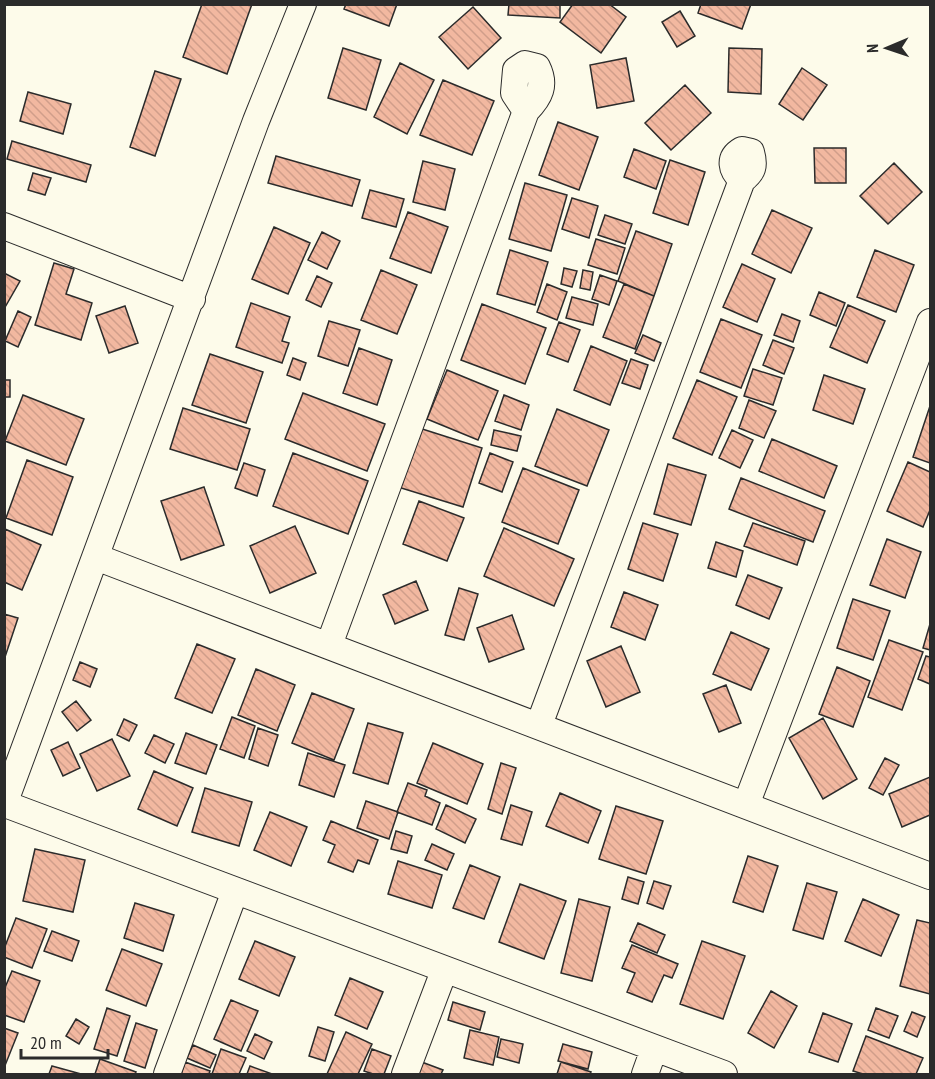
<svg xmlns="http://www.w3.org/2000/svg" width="935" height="1079" viewBox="0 0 935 1079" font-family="'PT Sans Narrow',sans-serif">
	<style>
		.building { fill: url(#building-back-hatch); stroke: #2b2b2b; stroke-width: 1.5 }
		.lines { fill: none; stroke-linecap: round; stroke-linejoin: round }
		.minor-casing { stroke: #2b2b2b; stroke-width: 28 }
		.minor { stroke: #fdfbea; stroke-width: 26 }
	</style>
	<defs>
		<pattern id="building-back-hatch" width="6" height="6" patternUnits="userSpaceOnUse" patternTransform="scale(1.5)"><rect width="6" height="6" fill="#f2b8a0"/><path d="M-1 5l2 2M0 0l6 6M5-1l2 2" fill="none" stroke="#d09e8a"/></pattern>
	</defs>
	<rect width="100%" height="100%" fill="#fdfbea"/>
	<path class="building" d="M202,4H252L227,74L183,57Z
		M346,4H397L389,26L344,9Z
		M509,4H560V18L508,15Z
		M573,4H609L626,17L601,53L560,22Z
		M701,4H751L742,29L698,13Z
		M473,7L501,38L468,69L439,37Z
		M680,11L695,36L677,47L662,22Z
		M343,48L381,60L366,110L328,98Z
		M729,48L762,49L761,94L728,92Z
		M626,58L634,101L597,108L590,65Z
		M400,63L434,80L407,134L374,117Z
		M802,68L827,85L803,120L779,104Z
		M155,71L181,79L155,156L130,147Z
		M443,80L494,101L472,155L420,135Z
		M685,85L711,113L671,150L645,123Z
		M28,92L71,104L63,134L20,121Z
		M558,122L598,137L579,190L539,175Z
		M12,141L91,165L86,182L7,159Z
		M814,148H846V183H815Z
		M634,149L666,161L656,189L624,177Z
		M276,156L360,180L352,206L268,183Z
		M670,160L705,172L688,225L653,213Z
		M423,161L455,169L445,210L413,202Z
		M894,163L922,192L888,224L860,196Z
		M33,173L51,178L45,195L28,190Z
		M525,183L567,195L551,251L509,239Z
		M370,190L404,199L396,227L362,218Z
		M572,198L598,206L589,238L562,229Z
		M772,210L812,228L791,273L752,254Z
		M408,212L448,227L431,273L390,258Z
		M605,215L632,224L625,244L598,235Z
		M274,227L310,243L288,294L252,279Z
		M636,231L672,244L654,296L618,281Z
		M322,232L340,241L327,269L308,260Z
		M596,239L625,248L617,274L588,265Z
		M510,250L548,262L535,305L497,294Z
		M875,250L914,265L896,312L857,297Z
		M54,263L74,269L66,294L92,303L81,340L35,325Z
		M742,264L775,279L757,322L723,307Z
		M564,268L577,271L572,287L561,284Z
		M381,270L417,285L397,334L361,320Z
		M583,270L593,272L590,290L580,288Z
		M4,273L20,281L4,309Z
		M600,275L617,281L609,305L592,299Z
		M317,276L332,283L321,307L306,300Z
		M547,284L567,292L557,320L537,312Z
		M624,284L654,296L635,349L603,337Z
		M819,292L845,303L836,326L810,315Z
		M572,297L598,304L593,325L566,318Z
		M251,303L290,317L282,341L289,343L282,363L236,347Z
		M482,304L546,328L525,384L461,360Z
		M848,305L885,321L867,363L830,347Z
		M125,306L138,343L109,353L96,316Z
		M18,311L31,317L18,347L5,341Z
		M782,314L800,321L793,342L774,335Z
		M721,319L762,335L741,388L700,372Z
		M329,321L360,330L348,366L318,356Z
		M559,322L580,330L568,362L547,354Z
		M643,335L661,343L654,361L635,353Z
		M773,340L794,348L784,374L763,365Z
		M591,346L627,361L610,405L574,390Z
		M359,348L392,360L377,405L343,393Z
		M210,354L263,372L246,423L192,405Z
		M293,358L306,363L300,380L287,375Z
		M631,359L648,365L640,389L622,383Z
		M753,369L782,378L773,405L744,396Z
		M447,370L498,391L478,440L427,419Z
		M824,375L865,389L853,424L813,410Z
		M4,380H10V397H4Z
		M697,380L737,397L712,455L673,438Z
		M303,393L385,424L367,471L285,439Z
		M23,395L84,419L66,465L5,441Z
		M504,395L529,405L521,430L495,421Z
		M749,400L776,411L764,438L739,428Z
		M930,406V463L913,457Z
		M183,408L250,429L237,470L170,449Z
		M557,409L609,430L587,486L535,466Z
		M416,427L482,448L463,507L398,487Z
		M494,430L521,436L517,451L491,445Z
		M732,430L753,440L740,468L719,458Z
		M772,439L837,466L824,498L759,471Z
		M293,453L368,481L348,534L273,506Z
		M490,453L513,462L502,492L479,483Z
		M27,460L73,477L52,535L6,518Z
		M908,462L930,472V510L923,527L887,511Z
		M244,463L265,470L257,496L235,488Z
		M668,464L706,475L691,525L654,514Z
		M523,468L579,490L558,544L502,522Z
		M741,478L825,511L813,542L729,509Z
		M204,487L224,545L181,560L161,501Z
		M419,501L464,518L447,561L403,544Z
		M643,523L678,534L663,581L628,569Z
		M753,523L805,541L797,565L744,546Z
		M295,526L316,573L270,593L250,546Z
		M504,528L574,559L554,606L484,576Z
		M5,529L41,545L22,590L4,582Z
		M887,539L921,552L905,598L870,585Z
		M716,542L743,551L736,577L708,568Z
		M748,575L782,588L769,619L736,605Z
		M416,581L428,610L395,624L383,595Z
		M459,588L478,594L464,640L445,635Z
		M624,592L658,605L645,640L611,627Z
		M853,599L890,611L873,660L837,648Z
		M4,614L18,618L4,660Z
		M512,615L524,649L489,662L477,628Z
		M930,624V650L923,648Z
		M731,632L769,649L751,690L713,674Z
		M889,640L923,652L902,710L868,697Z
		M197,644L235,659L212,713L175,698Z
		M621,646L640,692L606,707L587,661Z
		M926,656L930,657V684L918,679Z
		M80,662L97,669L90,687L73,680Z
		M837,667L870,681L853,727L819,714Z
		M256,669L295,685L277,731L238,715Z
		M726,685L741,723L719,732L703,694Z
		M312,693L354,709L334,760L292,743Z
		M76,701L91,720L77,731L62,712Z
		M232,717L255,726L244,758L220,749Z
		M823,718L857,779L823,799L789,738Z
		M124,719L137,725L129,741L117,735Z
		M368,723L403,733L388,784L353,773Z
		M258,728L278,735L268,766L249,759Z
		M186,733L217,745L206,774L175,763Z
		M154,735L174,744L165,763L145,753Z
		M112,739L130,776L97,791L80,754Z
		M68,742L80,768L63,776L51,750Z
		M433,743L483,764L467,804L417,783Z
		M308,753L345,765L334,797L299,785Z
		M885,758L899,765L883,795L869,788Z
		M501,763L516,768L502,814L488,809Z
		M154,771L193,788L177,826L138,809Z
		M930,777V815L902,827L889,794Z
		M408,783L427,790L425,796L440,803L432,825L397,812Z
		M205,788L252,802L239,846L192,832Z
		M560,793L601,811L588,843L546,826Z
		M366,801L398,812L389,839L357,828Z
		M446,805L476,819L465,843L436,829Z
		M511,805L532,812L522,845L501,839Z
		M616,806L663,821L646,874L599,859Z
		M270,812L307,827L291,866L254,850Z
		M331,821L378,840L369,864L358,860L353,872L328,862L335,845L323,840Z
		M396,831L412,836L407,853L391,849Z
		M432,844L454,854L447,870L425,860Z
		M35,849L85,860L73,912L23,901Z
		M748,856L778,866L763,912L733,902Z
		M398,861L442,875L432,908L388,894Z
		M470,865L500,877L484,919L453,908Z
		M628,877L644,882L638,904L622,899Z
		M654,881L671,886L663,909L647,903Z
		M807,883L837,892L823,939L793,930Z
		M520,884L566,901L544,959L499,942Z
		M579,899L610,907L592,981L561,973Z
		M863,899L899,915L881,956L845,941Z
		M135,903L174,915L163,951L124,938Z
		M16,918L47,929L32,968L4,957V949Z
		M917,920L930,923V994L900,986Z
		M638,923L665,935L657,953L630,941Z
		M52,931L79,941L72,961L44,951Z
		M255,941L295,957L279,996L239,979Z
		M702,941L745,956L723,1019L680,1004Z
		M632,945L678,964L672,978L664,975L652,1002L627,992L635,973L622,968Z
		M122,949L162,964L146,1006L106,990Z
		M12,971L40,981L24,1022L4,1015V990Z
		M350,978L383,992L367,1029L335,1015Z
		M771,991L797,1006L774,1048L748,1033Z
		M231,1000L258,1011L241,1051L214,1039Z
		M453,1002L485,1012L480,1030L448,1020Z
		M107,1008L130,1016L117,1056L94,1049Z
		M876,1008L898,1016L889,1038L868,1030Z
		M912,1012L925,1017L917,1037L904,1031Z
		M823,1013L852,1024L838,1062L809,1052Z
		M76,1019L89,1027L79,1044L66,1036Z
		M136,1023L157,1030L145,1068L124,1061Z
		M318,1027L334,1032L325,1061L309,1056Z
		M4,1028L18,1033L4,1068Z
		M470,1030L499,1037L493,1065L464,1058Z
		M346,1032L372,1044L358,1074H327Z
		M255,1034L272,1042L264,1059L247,1051Z
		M866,1036L923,1058L916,1074H863L853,1071Z
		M501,1039L523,1044L519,1063L497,1057Z
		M563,1044L592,1052L588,1069L558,1061Z
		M193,1045L216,1055L210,1068L187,1058Z
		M221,1049L246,1058L239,1074H212Z
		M372,1049L391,1056L384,1074H373L364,1071Z
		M100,1059L136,1072L135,1074H95Z
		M419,1061L443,1070L441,1074H413Z
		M185,1062L210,1071L209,1074H181Z
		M561,1062L591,1072L590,1074H557Z
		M52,1066L81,1074H49Z
		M250,1066L272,1074H247Z"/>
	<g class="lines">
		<g class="minor-casing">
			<path id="minor" d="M4,226L192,299
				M96,557L930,876
				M329,645L526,111C540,97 546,85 537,67L525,64L516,70L514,93L526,111
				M539,725L742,180C753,172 755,166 751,152L742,150C728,158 731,170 742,180
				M4,804L256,121L303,4
				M5,804L724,1074
				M746,805L930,322
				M167,1074L235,891
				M405,1074L444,971
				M645,1074L654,1049"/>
		</g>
		<use href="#minor" class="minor"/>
	</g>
	<rect width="935" height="1079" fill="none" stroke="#2b2b2b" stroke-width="12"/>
	<g transform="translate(887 48) rotate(268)" stroke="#fdfbea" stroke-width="4.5" paint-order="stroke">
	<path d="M0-4.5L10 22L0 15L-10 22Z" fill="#2b2b2b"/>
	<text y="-9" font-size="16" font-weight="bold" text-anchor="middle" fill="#2b2b2b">N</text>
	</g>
	<path d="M21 1049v9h87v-9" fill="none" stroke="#2b2b2b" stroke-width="3"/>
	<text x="30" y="1049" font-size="18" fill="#2b2b2b" stroke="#fdfbea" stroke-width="4.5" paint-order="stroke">20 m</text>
</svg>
